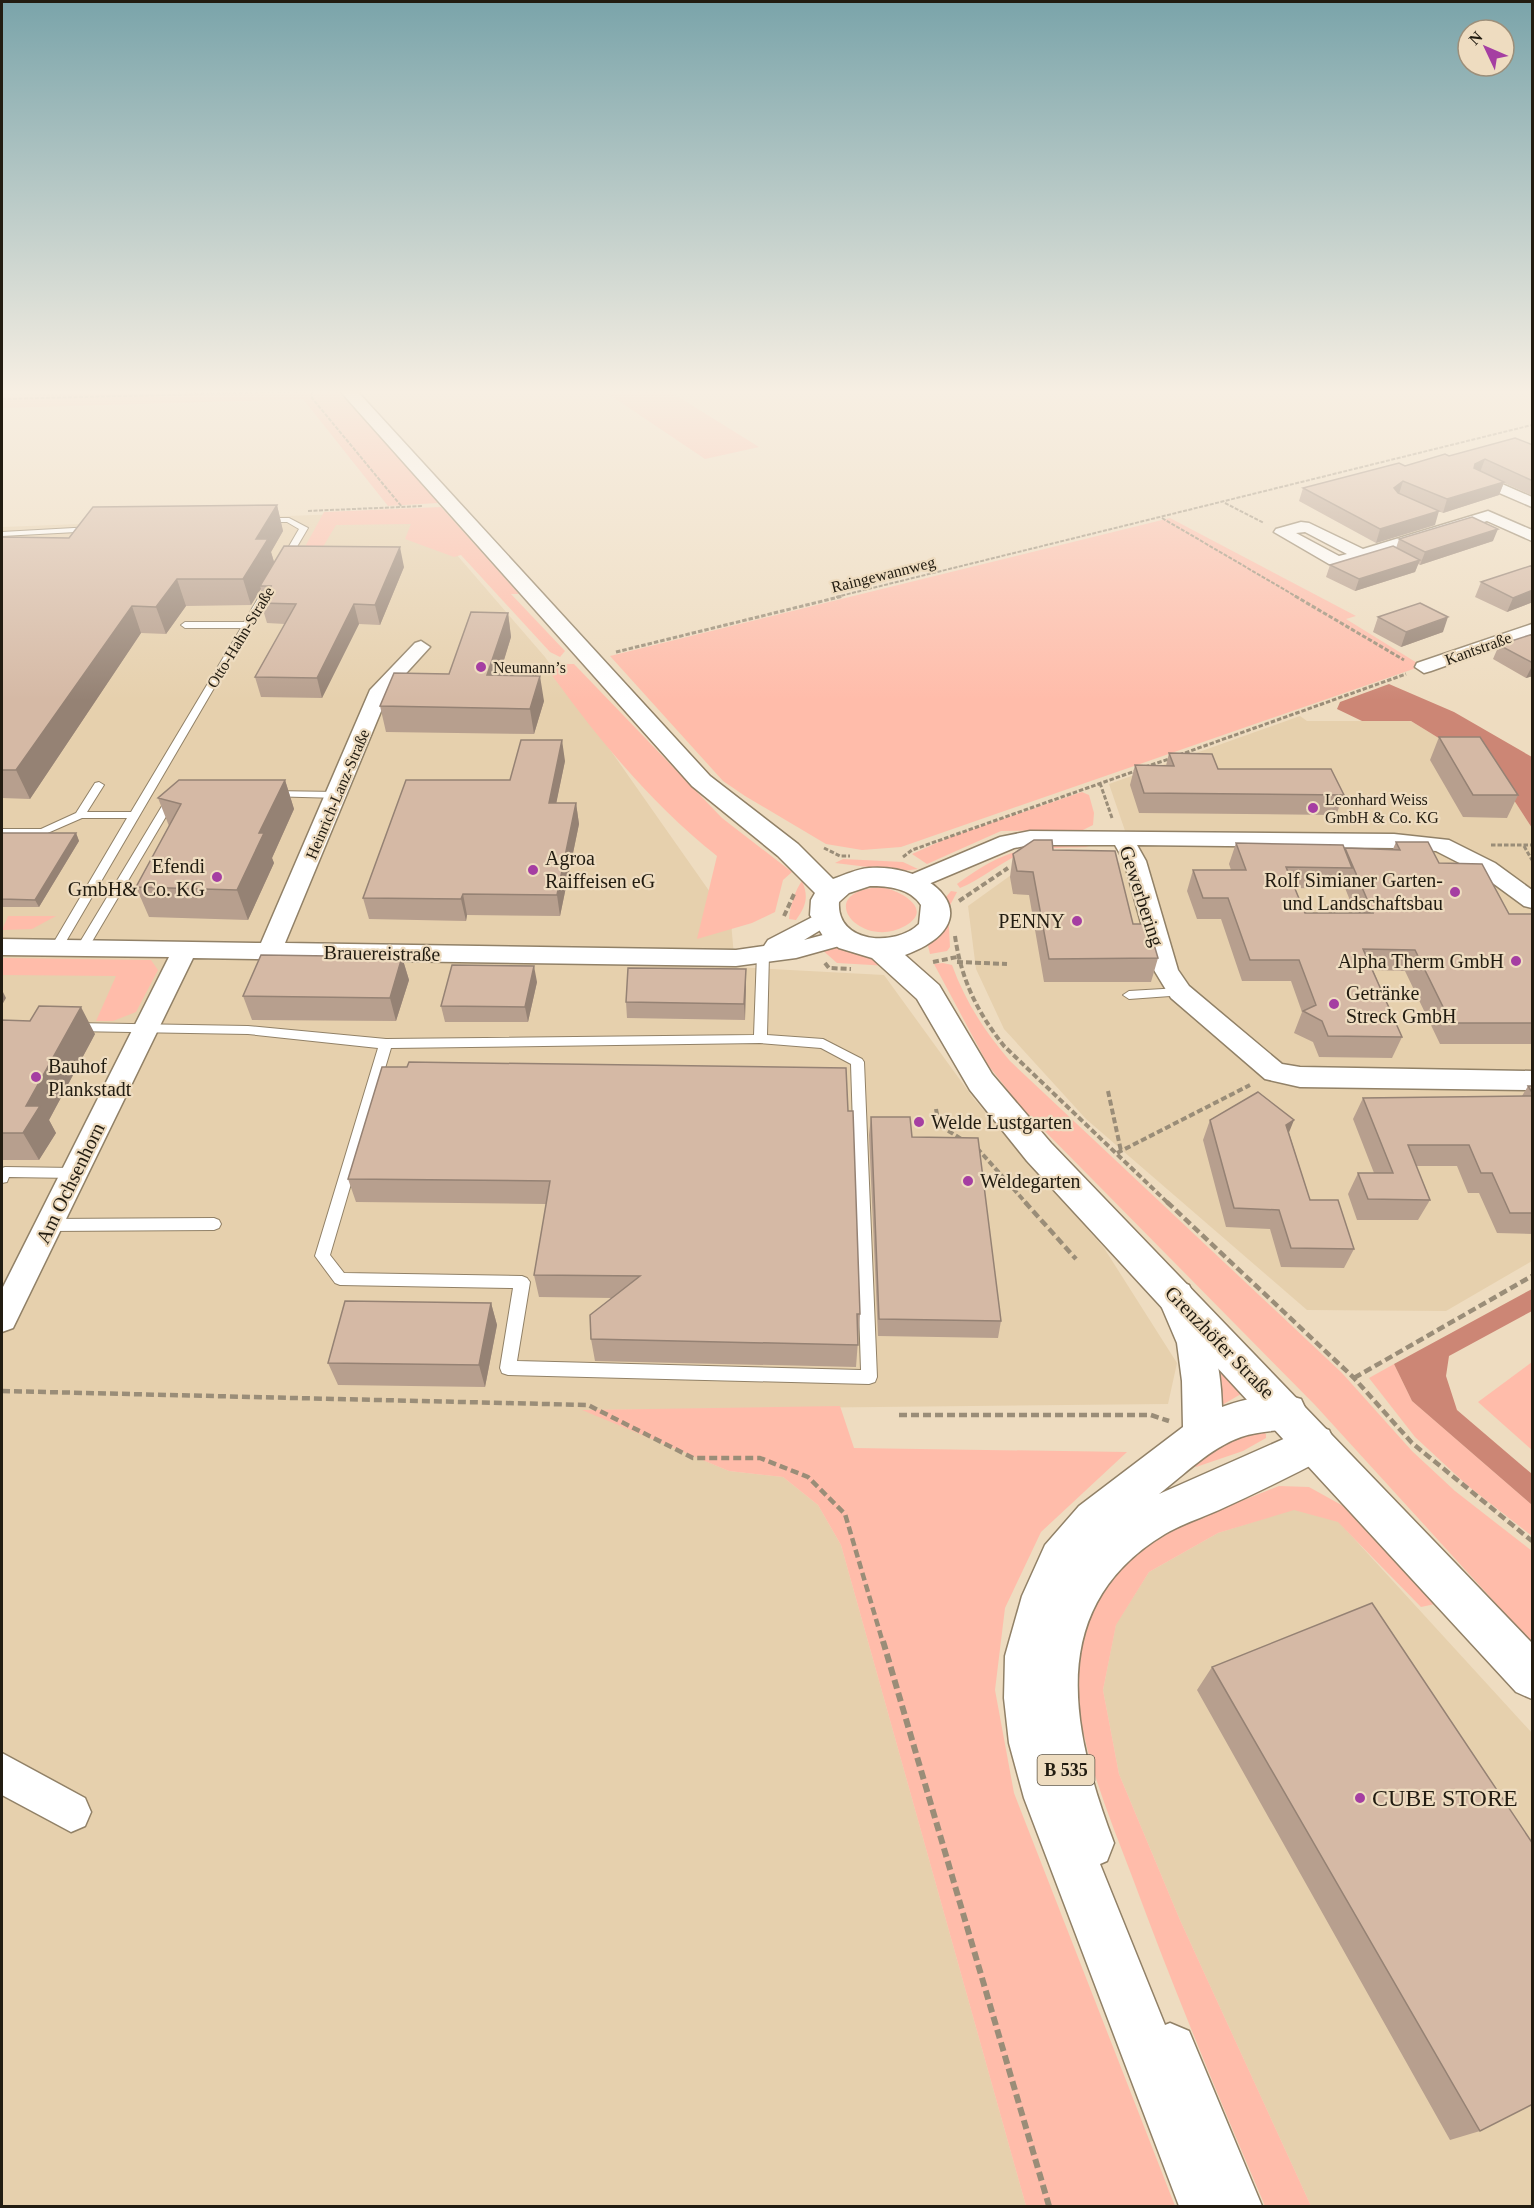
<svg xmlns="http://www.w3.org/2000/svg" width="1534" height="2208" viewBox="0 0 1534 2208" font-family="'Times New Roman',serif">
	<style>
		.built { fill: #e6d0ad }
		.green { fill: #ffbcaa }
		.forest { fill: #cc8675 }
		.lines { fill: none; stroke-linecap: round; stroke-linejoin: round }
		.service-casing { stroke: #918167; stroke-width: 2 }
		.minor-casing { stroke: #918167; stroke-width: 3 }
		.tertiary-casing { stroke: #918167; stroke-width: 3 }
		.trunk-casing { stroke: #918167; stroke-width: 3 }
		.path-far4 { stroke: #9a8d78; stroke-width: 2; stroke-dasharray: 4 1.5; stroke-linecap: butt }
		.path-far3 { stroke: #9a8d78; stroke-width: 3; stroke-dasharray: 4.5 2; stroke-linecap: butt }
		.path-far2 { stroke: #9a8d78; stroke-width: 4; stroke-dasharray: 6 3; stroke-linecap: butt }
		.path-far1 { stroke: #9a8d78; stroke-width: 4.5; stroke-dasharray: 8 4; stroke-linecap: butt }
		.path { stroke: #9a8d78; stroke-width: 6; stroke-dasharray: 9 4.5; stroke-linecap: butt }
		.service { fill: #fff; fill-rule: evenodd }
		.minor { fill: #fff; fill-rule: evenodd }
		.tertiary { fill: #fff; fill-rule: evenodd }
		.trunk { fill: #fff; fill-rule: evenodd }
		.wall { fill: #b79f8e; fill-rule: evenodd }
		.shaded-wall { fill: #958274 }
		.building { fill: #d5b9a5; stroke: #958274; stroke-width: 1.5 }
		.poi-dot { fill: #a53ea2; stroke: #eedcc0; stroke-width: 2 }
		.labels { text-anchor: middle; stroke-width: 4.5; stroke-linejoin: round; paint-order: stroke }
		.far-street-label { font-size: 16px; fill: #221c11; stroke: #eedcc0 }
		.far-poi-label { font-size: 16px; fill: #221c11; stroke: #eedcc0; text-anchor: start }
		.shield { fill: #eedcc0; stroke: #5f5646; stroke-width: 1.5 }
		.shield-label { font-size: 18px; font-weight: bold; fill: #221c11 }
		.poi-label { font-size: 20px; fill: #221c11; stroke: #eedcc0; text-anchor: start }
		.street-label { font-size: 20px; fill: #221c11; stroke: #eedcc0 }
		.near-poi-label { font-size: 24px; fill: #221c11; stroke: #eedcc0; text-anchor: start }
	</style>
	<rect width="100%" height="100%" fill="#eedcc0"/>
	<path class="built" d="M419,511L545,657L731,922L735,967L884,975L974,1099L1104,1248L1177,1363L1168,1404L584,1410L729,1471L783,1477L818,1505L841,1545L1026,2206H2V527Z
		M1300,716L1307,721H1411L1497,774L1532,828V1261L1446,1311L1307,1310L1086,1119L1004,1029L976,969L968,906L1029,862L1136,863L1109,784Z
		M1294,1509L1338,1521L1532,1733V2206H1311L1180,1920L1119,1774L1103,1690L1116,1624L1149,1572L1218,1533Z"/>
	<path class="green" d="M229,391H342L438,503L388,506L303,399L2,408V396Z
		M604,391H669L759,447L705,459Z
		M441,507L519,594H511L565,651L560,657L550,652L461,555L454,557L405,539L411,524L336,525L312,565H295L324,512Z
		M1170,518L1356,616L1346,619L1422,666L901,847L862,850L826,844L745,796L723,781L610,656Z
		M544,664H574L722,818L792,872L783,880L775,912L752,923L697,939L717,856C650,803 593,733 544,664Z
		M1082,792L1089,795L1094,813L1093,825L1083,830L1001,831L927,864L912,854L950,837Z
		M1079,844L1089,847C1072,848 1053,847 1036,850C1008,854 986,878 960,888L957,884C1002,851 1024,846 1079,844Z
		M843,859L903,862L918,869L901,871L835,863Z
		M802,881C809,897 806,906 796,920L789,919C790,907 795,890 802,881Z
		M880,887C898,889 936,909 905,926C861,951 811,892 880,887Z
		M951,891L957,892L948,909L950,947L947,951L930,954L928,946L946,897Z
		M8,916H56L32,929L2,930Z
		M848,945L889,966L837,963L820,948Z
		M2,958L151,960L158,970L136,1012L113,1021H96L116,976L2,975Z
		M943,963L952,965C965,1001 985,1032 1010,1061L1342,1373L1412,1451L1455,1491L1532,1551V1643L1315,1405L1021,1107L988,1065L934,964Z
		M1213,1362L1241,1394L1217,1408Z
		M1532,1362V1450L1478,1402Z
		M1394,1364L1412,1401L1532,1505V1536L1468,1486L1415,1437L1369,1378Z
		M840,1406L854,1448L1127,1452L1041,1532L1005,1608L995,1690L1014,1793L1175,2206H1026L841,1545L818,1505L783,1477L729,1471L582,1410Z
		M1259,1430L1266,1434V1438L1243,1451L1196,1467L1192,1464L1241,1434Z
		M1279,1486L1309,1487L1345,1507L1435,1604L1421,1607L1338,1522L1294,1510L1218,1533L1149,1572L1116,1625L1103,1690L1119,1774L1180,1920L1311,2206H1265C1219,2098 1174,1990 1133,1879C1113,1826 1090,1772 1080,1716C1074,1681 1075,1637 1093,1605C1133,1535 1209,1515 1279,1486Z"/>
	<path class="forest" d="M1389,684L1454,712L1532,757V828L1497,774L1411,721H1362L1337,709L1340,702Z
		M1532,1289V1311L1449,1356L1446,1376L1457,1410L1532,1474V1505L1412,1401L1394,1364Z"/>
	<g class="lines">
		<g class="service-casing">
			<path id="service" d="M261,518H289L308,528L288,562L281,560L299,529L287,522H261Z
				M92,527L96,529L95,531L2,536V532Z
				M269,580L276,582L61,950H53L51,947L127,818H82L43,835H2V829H41L76,813L95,783L99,782L104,785L87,812H131L241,628H185L181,625L185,622H244Z
				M271,791L338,792L343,795L338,798L267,796L266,794Z
				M178,799L183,802L171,808L87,950H79L77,947L162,806Z
				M763,950L769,954L767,1035L823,1039L862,1059L864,1062L877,1377L875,1382L869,1384L508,1375L502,1373L500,1368L513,1288L340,1285L335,1283L315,1256L378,1048L248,1034L73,1031L67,1027L73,1023L248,1026L386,1039L754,1035L757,954ZM760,1043L821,1048L851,1064L861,1370L517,1361L530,1282L527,1278L522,1276L344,1273L330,1255L391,1048Z
				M1180,988L1184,989L1186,992L1184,995L1129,999L1123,995L1129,991Z
				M5,1167L74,1168L79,1169L81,1173L79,1177L74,1178L9,1177L7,1182L2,1183V1168Z
				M214,1218L219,1220L221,1224L219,1228L214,1230L49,1231L44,1229L42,1225L44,1221L49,1219Z"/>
		</g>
		<g class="minor-casing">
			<path id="minor" d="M1479,474L1532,497V507L1474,482L1471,479Z
				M1488,511L1532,530V541L1487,521L1342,566L1329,564L1274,532L1276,529L1301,522L1309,523L1363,549ZM1305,532L1347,554L1339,556L1296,533Z
				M1532,624V635L1431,671L1424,673L1415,667L1417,663Z
				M421,641L430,647L389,692L285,943L736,950L764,946L768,940L824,911L832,913L836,918L832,923L804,940L842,930L850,933L854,938L850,943L796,958L736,966L193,958L13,1328L2,1332V1289L169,957L2,955V939L261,943L370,690L415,643Z
				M1030,831L1394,834L1449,840L1495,863L1532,890V908L1524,906L1479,873L1436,851L1394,848L1137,845L1146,861L1178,970L1189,986L1282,1064L1300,1067L1532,1071V1090L1300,1087L1265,1079L1171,998L1154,970L1124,861L1115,845H1030L1014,848L919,888H903L900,883L903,878L1000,837Z
				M2,1753L85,1798L91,1812L85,1826L71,1832L2,1795Z"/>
		</g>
		<g class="tertiary-casing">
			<path id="tertiary" d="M340,391H357L710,776L798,844L833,879C844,875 857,869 869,868C935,863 994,922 905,955L939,985L992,1074L1051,1143L1532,1643V1699L1516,1692L1027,1161L970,1090L917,999L872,958L839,948L823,936L810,915L811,900L815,893L778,856L692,786ZM870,886C888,886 910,888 921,905L919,924C896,947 836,944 839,902L849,893Z"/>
		</g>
		<g class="trunk-casing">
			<path id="trunk" d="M1176,1280L1189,1285C1210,1327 1221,1360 1222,1407C1246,1398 1278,1391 1301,1399L1307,1412L1301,1425C1282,1432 1260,1430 1241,1437C1210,1448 1185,1474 1159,1494L1315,1425L1329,1430L1335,1443L1329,1456C1293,1475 1256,1493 1219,1510C1201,1518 1182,1524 1165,1534C1043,1607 1072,1732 1114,1843L1107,1861L1100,1864L1165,2025L1170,2023L1189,2031L1262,2206H1179L1024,1798L1009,1743L1004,1698L1005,1656L1022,1596L1045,1545L1079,1506L1183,1427L1182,1381L1177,1343L1157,1296L1163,1285Z"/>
		</g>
		<path class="path-far4" d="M312,391V398L402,507
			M2,399L324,391
			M1225,503L1264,523
			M308,511L423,506
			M1162,518L1297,597
			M836,597L1532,425"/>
		<path class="path-far3" d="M1295,596L1404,660
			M616,652L843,596
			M1179,755L1406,674
			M1145,767L1172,758
			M1100,783L1112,818
			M1491,845H1532
			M1524,846L1532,860
			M824,848L840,856H850
			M903,857L912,850L1138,770"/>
		<path class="path-far2" d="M959,901L1008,868
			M784,916L795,892
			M955,936C961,979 977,1012 1004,1046L1169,1204
			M933,962L957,957
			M957,962L1007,964
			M825,963L829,968L851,969
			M1108,1091L1121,1151
			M936,1109L939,1125L963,1140
			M977,1148L1027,1204
			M1117,1153L1250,1085"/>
		<path class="path-far1" d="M1025,1202L1076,1259
			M1167,1202L1354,1378L1412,1443L1532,1541
			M1354,1378L1532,1276
			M2,1391L588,1405L693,1458H760L808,1477L845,1514L883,1643
			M899,1415H1151L1169,1421"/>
		<path class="path" d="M883,1641L1049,2206"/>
		<use href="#service" class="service"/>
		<use href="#minor" class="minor"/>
		<use href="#tertiary" class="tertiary"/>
		<use href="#trunk" class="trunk"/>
	</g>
	<path class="wall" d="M1533,445V496L1504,483L1499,495L1443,513L1426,506L1435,525L1376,543L1299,501L1303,488L1449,456Z
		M277,505L283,531L271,552L274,562L404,567L380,625L359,624L322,698L261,697L255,677L285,624L267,623L261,603L263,599L261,589L251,605L186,606L166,634L141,633L30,799L2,798V537L69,538Z
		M1399,539L1493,541L1420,565L1418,564L1415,572L1355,591L1326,577L1330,565L1396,548Z
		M1533,565V602L1507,612L1475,597L1481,582Z
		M508,613L511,637L499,675L544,701L534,734L386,732L380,706L449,674Z
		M1378,617L1443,632L1401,647L1373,632Z
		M1533,634V676L1526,678L1493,659L1499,645Z
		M1439,737L1518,795L1507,818L1463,817L1430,760Z
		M1169,753L1218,769L1344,795L1336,815L1139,813L1130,785L1135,765L1166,766Z
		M565,761L556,803H576L579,824L560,916L467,915L466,921L369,919L363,898L510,780Z
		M285,780L294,809L272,858L274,863L248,920L149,917L136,887L169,826L158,798Z
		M2,833H76L79,841L39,907H2Z
		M1396,842L1439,863L1509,914H1533V1044H1440L1405,971L1373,970L1402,1037L1392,1058L1319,1057L1313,1042L1294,1033L1302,1012L1291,981H1242L1221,919H1197L1187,891L1193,870H1231L1229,864L1236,843L1345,849H1393ZM1295,888L1344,889L1345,888L1355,913H1305Z
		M1053,850L1133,924L1158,958L1151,982H1044L1029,895L1013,894L1010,877L1013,854Z
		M402,957L409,980L396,1021L252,1020L243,996Z
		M746,969L745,1020L627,1018L626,1002Z
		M537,982L528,1022H445L441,1006Z
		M2,1020L95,1034L49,1120L56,1133L39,1160H2Z
		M382,1067L860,1314L856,1367L595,1361L591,1339L612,1298L539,1297L534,1275L546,1204L356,1202L348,1179Z
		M1528,1086H1533V1234L1497,1233L1479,1193H1468L1457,1166H1416L1430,1200L1418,1220H1357L1348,1194L1358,1173H1374L1353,1119L1363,1098L1522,1096Z
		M871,1117L912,1137L1001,1321L998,1338L878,1336L869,1135Z
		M1210,1120L1289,1133L1310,1200L1354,1249L1344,1268L1281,1267L1270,1229L1226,1227L1203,1140Z
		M491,1303L497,1325L485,1387L338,1385L328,1363Z
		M1212,1667L1480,2131L1450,2140L1197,1690Z"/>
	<path class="shaded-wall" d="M1485,459L1480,472L1470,477L1475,464Z
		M1403,481L1399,494L1390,501L1394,488Z
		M1504,482L1499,495L1443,513L1447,499Z
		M277,505L283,531L271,552L275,565L260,586L261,589L251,605L243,579L256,539Z
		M1439,511L1435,525L1376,543L1380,529Z
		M1498,529L1493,541L1420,565L1425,552Z
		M400,547L404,567L380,625L375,605Z
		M1420,560L1415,572L1355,591L1359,579Z
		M177,579L186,606L166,634L156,607Z
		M1533,590V602L1507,612L1513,598Z
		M354,604L359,624L322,698L317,678Z
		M132,606L141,633L30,799L16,770Z
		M508,613L511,637L492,700L487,675Z
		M1448,617L1443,632L1401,647L1406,632Z
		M1533,664V676L1526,678Z
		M540,676L544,701L534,734L530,709Z
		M562,740L565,761L552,824L549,803Z
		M285,780L294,809L272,858L274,863L248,920L237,890L259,833Z
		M576,803L579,824L560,916L557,895Z
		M76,833L79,841L39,907L35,900Z
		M463,894L467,915L466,921L461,899Z
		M402,957L409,980L396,1021L390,998Z
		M534,966L537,982L528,1022L525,1007Z
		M746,969V984L745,1020L744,1004Z
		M2,990L6,998L2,1005Z
		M81,1007L95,1034L49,1120L56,1133L39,1160L23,1133L26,1106Z
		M1294,1120L1286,1140V1125Z
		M491,1303L497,1325L485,1387L479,1365Z"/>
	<path class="building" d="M1515,438L1533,445V481L1485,459L1475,464L1474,468L1504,482L1447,499L1403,481L1394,488L1398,493L1439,511L1380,529L1303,488L1399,463L1405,466L1445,454L1449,456Z
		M277,505L256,539H268L243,579H177L156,607L132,606L16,770H2V537L69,538L93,507Z
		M1472,517L1498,529L1425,552L1399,539Z
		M284,546L400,547L375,605L354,604L317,678L255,677L296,604L261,603L271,586H260Z
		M1393,546L1420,560L1359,579L1330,565Z
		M1533,565V590L1513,598L1481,582Z
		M1420,603L1448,617L1406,632L1378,617Z
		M471,612L508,613L487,675L540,676L530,709L380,706L394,673L449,674Z
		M1533,634V663L1499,645Z
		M1439,737H1480L1518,795H1473Z
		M521,740H562L549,803H576L557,895L463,894L461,899L363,898L406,780H510Z
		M1169,753L1212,754L1218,769H1331L1344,795L1144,793L1135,765L1174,766Z
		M179,780H285L259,833H264L237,890L136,887L181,804L158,798Z
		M2,833H76L35,900L2,899Z
		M1034,840H1052L1053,850L1115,851L1133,924H1148L1158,958L1049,959L1033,872L1017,871L1013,854Z
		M1396,842H1428L1439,863L1482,864L1509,914H1533V1023H1451L1415,950L1363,949L1402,1037L1328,1036L1322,1021L1303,1011L1316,1005L1299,960H1250L1228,898H1203L1193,870H1246L1236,843L1343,845L1352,868L1286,867L1305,913H1373L1345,848L1400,850Z
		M261,955L402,957L390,998L243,996Z
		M452,965L534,966L525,1007L441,1006Z
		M628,968L746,969L744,1004L626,1002Z
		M39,1006L81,1007L26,1106H40L23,1133H2V1020L30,1021Z
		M409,1062L846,1068L848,1111H853L860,1314H857L858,1345L591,1339L590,1315L640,1276L534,1275L550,1181L348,1179L382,1067H407Z
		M1528,1086H1533V1094Z
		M1258,1092L1294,1120L1286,1125L1310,1200H1338L1354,1249L1291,1248L1279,1210L1234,1208L1210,1120Z
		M1533,1096V1213H1510L1492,1173H1481L1469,1145H1408L1430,1200L1368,1199L1358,1173H1393L1363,1098Z
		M871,1117H910L912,1137L978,1138L1001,1321L879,1319Z
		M345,1301L491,1303L479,1365L328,1363Z
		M1372,1603L1533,1844V2104L1480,2131L1212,1667Z"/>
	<linearGradient id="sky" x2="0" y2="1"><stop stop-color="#7aa4aa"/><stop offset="0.56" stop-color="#f7efe3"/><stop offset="1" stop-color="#f7efe3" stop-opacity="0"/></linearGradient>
	<rect width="1534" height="700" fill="url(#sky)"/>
	<g class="poi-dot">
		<circle cx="481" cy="667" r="6"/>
		<circle cx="1313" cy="808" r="6"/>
		<circle cx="533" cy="870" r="6"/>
		<circle cx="217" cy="877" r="6"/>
		<circle cx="1455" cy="892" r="6"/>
		<circle cx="1077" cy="921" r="6"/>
		<circle cx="1516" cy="961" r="6"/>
		<circle cx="1334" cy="1004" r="6"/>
		<circle cx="36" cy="1077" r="6"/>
		<circle cx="919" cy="1122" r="6"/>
		<circle cx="968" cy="1181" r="6"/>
		<circle cx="1360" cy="1798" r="6"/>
	</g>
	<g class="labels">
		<g class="far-street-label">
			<text transform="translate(883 574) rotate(-14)" y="6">Raingewannweg</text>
			<text transform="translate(240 637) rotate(-59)" y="6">Otto-Hahn-Straße</text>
			<text transform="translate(1478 648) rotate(-20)" y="6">Kantstraße</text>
			<text transform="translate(337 794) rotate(-67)" y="6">Heinrich-Lanz-Straße</text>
		</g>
		<g class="far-poi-label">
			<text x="493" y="673">Neumann’s</text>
			<text x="1325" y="805">Leonhard Weiss<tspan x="1325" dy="18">GmbH &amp; Co. KG</tspan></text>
		</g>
		<rect class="shield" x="1037.5" y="1755" width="57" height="30" rx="4.5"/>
		<g class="shield-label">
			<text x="1066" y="1776">B 535</text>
		</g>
		<g class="poi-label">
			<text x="545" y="865">Agroa<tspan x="545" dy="23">Raiffeisen eG</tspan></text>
			<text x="205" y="873" text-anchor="end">Efendi<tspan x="205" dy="23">GmbH&amp; Co. KG</tspan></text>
			<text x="1443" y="887" text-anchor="end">Rolf Simianer Garten-<tspan x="1443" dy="23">und Landschaftsbau</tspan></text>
			<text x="1065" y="928" text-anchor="end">PENNY</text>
			<text x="1504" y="968" text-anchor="end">Alpha Therm GmbH</text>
			<text x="1346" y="1000">Getränke<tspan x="1346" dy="23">Streck GmbH</tspan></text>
			<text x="48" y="1073">Bauhof<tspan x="48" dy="23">Plankstadt</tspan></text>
			<text x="931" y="1129">Welde Lustgarten</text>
			<text x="980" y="1188">Weldegarten</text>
		</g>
		<g class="street-label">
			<text transform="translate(1142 896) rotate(72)" y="7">Gewerbering</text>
			<text transform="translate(382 953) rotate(1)" y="7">Brauereistraße</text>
			<text transform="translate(70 1183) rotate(-64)" y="7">Am Ochsenhorn</text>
			<text transform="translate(1220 1342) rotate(46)" y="7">Grenzhöfer Straße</text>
		</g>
		<g class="near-poi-label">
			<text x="1372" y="1806">CUBE STORE</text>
		</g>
	</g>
	<rect width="1534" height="2208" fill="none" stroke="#221c11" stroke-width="6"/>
	<g transform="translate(1486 48) rotate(314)"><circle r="28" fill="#eedcc0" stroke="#9c8f7a" stroke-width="1.5"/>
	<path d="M0-4.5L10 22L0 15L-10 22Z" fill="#a53ea2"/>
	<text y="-9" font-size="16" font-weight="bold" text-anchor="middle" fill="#221c11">N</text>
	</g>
</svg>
